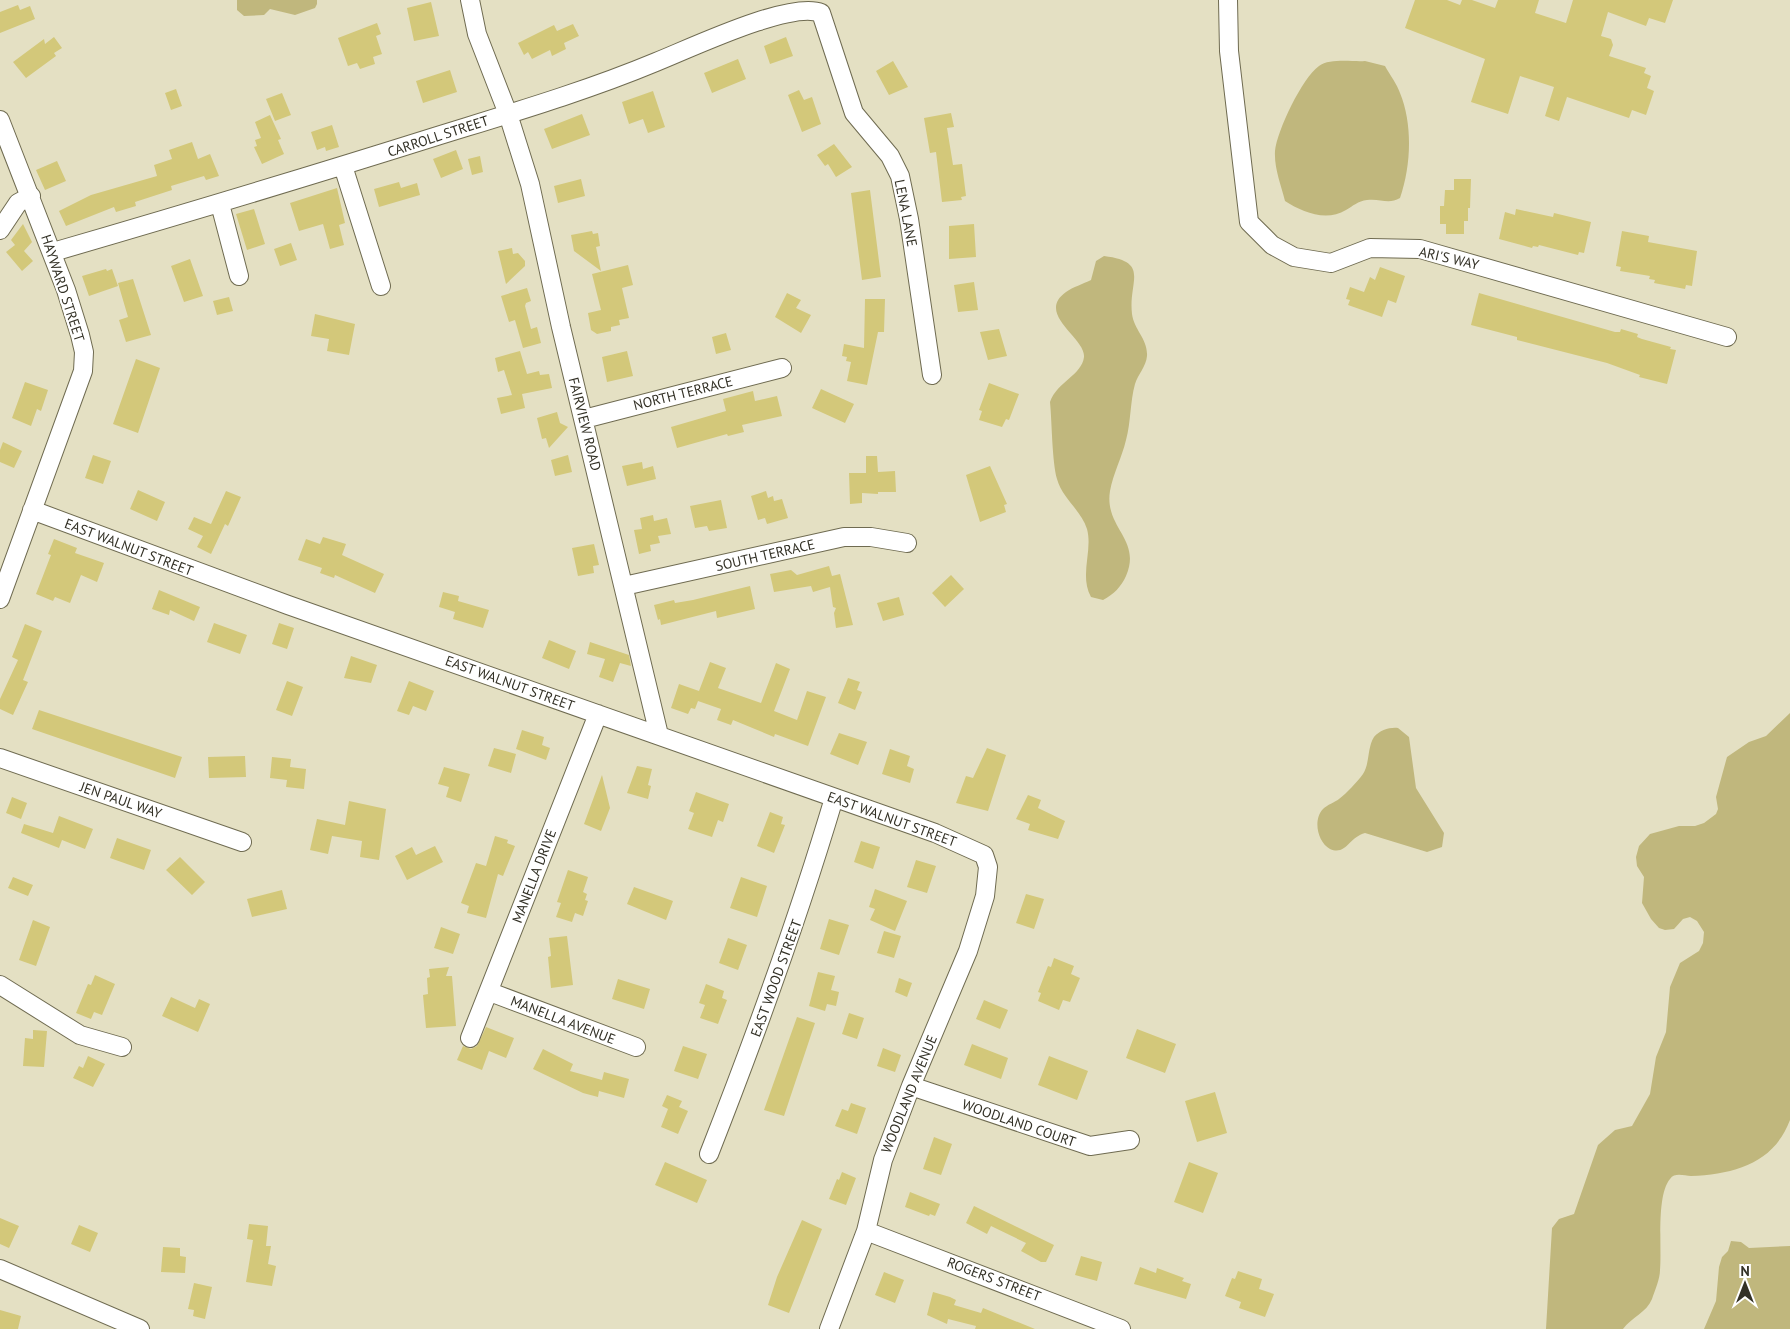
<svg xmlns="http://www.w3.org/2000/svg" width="1790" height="1329" viewBox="0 0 1790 1329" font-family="'PT Sans',sans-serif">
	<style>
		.green { fill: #c0b77d }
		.building { fill: #d3c87a }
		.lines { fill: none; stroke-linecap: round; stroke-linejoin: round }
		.minor-casing { stroke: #6f6b51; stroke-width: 20 }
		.minor { stroke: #fff; stroke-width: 18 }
		.labels { text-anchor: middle; stroke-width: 4; stroke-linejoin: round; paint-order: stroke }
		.street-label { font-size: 14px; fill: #333126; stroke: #fff }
	</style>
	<rect width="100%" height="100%" fill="#e4e0c3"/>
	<path class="green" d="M237,0H317V4L315,8L295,15L270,9L264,15L244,16L237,10Z
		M1365,61L1385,66C1390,75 1397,84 1400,93C1413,125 1411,166 1400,198C1388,205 1380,198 1367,200C1358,201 1353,206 1346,210C1326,222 1302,212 1285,201C1281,185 1274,168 1275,151C1277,131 1302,78 1319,66C1330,58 1353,62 1365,61Z
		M1104,256C1151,262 1128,281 1132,314C1134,330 1148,339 1147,356C1146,367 1138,374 1135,384C1130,402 1131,422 1126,440C1122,457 1113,474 1110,491C1104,528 1142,539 1126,576C1121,587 1114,594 1103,600L1091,597C1079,575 1093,551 1087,529C1081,510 1062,498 1057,479C1052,461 1052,423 1050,402C1057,382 1082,375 1084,357C1086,338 1035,314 1066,292C1073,287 1083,284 1091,280L1096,261Z
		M1790,713V1120C1774,1163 1735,1174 1691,1176C1684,1176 1675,1172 1670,1179C1656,1196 1662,1247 1660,1270C1660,1279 1655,1290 1652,1299C1647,1312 1631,1318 1623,1329H1546L1552,1228L1559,1219L1574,1214L1598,1145L1615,1130L1632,1126L1650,1094L1656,1057L1666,1032L1670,987L1680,963L1699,951L1703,943L1704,932L1697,921L1690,917L1683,919L1674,929L1665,930L1659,928L1651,919L1642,903L1644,877L1637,866L1636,857L1639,846L1650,834L1679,826H1695L1704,823L1716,814L1718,809L1716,797L1727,757L1749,742L1766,736Z
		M1398,728L1409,737L1416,788L1444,833L1442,847L1427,852L1365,833C1349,837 1346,856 1330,849C1317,842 1313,819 1323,809C1327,805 1335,802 1339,799C1347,793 1357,782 1363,774C1370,763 1367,748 1374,737C1380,730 1390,727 1398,728Z
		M1731,1241L1741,1242L1749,1248L1790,1246V1329H1704L1716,1301L1719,1267L1722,1257L1728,1251Z"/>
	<path class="building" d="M1415,0H1447L1460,5L1462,0H1472L1495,8L1498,0H1539L1535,13L1566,23L1573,0H1673L1665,23L1649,18L1646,26L1608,12L1601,36L1611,39L1613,45L1609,56L1646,68L1644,73L1651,76L1647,88L1654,91L1646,115L1632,110L1629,118L1567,97L1559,121L1545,116L1554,87L1520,76L1508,114L1471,102L1485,59L1405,28Z
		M431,2L439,36L414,41L407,8Z
		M18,5L20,10L30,6L35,19L0,33V12Z
		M377,23L381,34L376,36L382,54L373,57L375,64L360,69L357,63L348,66L338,38Z
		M573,24L579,36L564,43L566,49L552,56L550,50L532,59L528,52L524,55L518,43L554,25L557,31Z
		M54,37L62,48L54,53L56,56L26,78L13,62L44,39L45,44Z
		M786,37L793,56L770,64L764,46Z
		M738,59L746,79L712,93L704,73Z
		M893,61L908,87L889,95L876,71Z
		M450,70L457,92L423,103L416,81Z
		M176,89L182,106L171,110L165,93Z
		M799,90L804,100L812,97L821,124L802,132L788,95Z
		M653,91L665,127L648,133L643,119L629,124L622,102Z
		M282,93L291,115L275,121L266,99Z
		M951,113L954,127L947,128L953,165L962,164L966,196L961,197L962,200L942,202L936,152L930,153L924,118Z
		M582,114L590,135L552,149L544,129Z
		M270,115L281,139L278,140L284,154L262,164L254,147L257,146L255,140L261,138L255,122Z
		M332,125L339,147L326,151L325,147L317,150L311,132Z
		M192,142L198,159L210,154L219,176L206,180L204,176L171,186L172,190L135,202L136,206L116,212L114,207L66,226L59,211L91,195L157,176L154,165L172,159L169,150Z
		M834,144L852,167L836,177L828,164L825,166L817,155Z
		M456,150L463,169L441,178L433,159Z
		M480,156L483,172L472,175L468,159Z
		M57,161L66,181L45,190L36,170Z
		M581,179L585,196L558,203L554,186Z
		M1454,179H1471L1470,208H1468V221H1464V234H1446V224H1440V206H1444L1445,190H1454Z
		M399,182L401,188L417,183L420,195L379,207L374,189Z
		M337,188L345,223L339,225L344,245L330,249L323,224L299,231L290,203Z
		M870,190L881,277L862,280L851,193Z
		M254,209L265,244L247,250L236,214Z
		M1516,209L1553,217L1554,213L1591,222L1584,253L1579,252L1578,255L1539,245L1538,247L1533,246L1532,248L1499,239L1505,212L1515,215Z
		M23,224L32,242L24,251L33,261L22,271L6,252L15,245L11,240Z
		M974,224L976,257L949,259V226Z
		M592,231L593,234L598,233L600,246L596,247L601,271L574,251L571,235Z
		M1622,231L1649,236L1648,242L1697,251L1692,286L1686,285L1685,289L1654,283L1655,280L1649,279L1650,276L1620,271L1621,267L1616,266Z
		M291,243L297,260L280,266L274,249Z
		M512,248L513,254L518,253L525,261V266L506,284L498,251Z
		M190,259L203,296L184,302L171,266Z
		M628,265L633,285L622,288L629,318L619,320L620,325L611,327V331L597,334L591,330L588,313L601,310L592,274Z
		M1380,267L1405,276L1396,303L1388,300L1382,317L1348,305L1350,300L1346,299L1350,287L1364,292L1370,277L1375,280Z
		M106,269L107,271L112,269L118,286L89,296L82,276Z
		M133,279L151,335L126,342L119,320L128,317L118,283Z
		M974,282L978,310L958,312L954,285Z
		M527,288L531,301L526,303L525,306L531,329L537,327L541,343L523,348L515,320L509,322L501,296Z
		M787,293L801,300L796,308L811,315L801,333L775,317Z
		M1479,293L1615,332H1620L1621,329L1638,334L1637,337L1642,339L1671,347L1670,349L1676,350L1667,384L1639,377L1640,375L1607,363L1517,340V337L1471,325Z
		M229,297L233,311L217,315L213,301Z
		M865,299H885L884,332H878L867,385L847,381L851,362L846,361L847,357L842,356L844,344L864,348Z
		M315,314L355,324L349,355L327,351L329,339L311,336Z
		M999,329L1007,356L988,360L980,332Z
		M726,333L731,350L716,354L712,337Z
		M520,351L527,374L539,371L540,375L549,374L552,388L522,394L525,408L501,414L497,398L512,395L504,370L498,372L495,358Z
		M627,351L633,376L607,382L602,357Z
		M136,359L160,368L138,433L113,424Z
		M25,382L48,390L41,411L37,409L31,426L12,418Z
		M989,383L1019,394L1009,420L1006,419L1002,427L979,420L982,411L979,410Z
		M821,389L854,404L845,423L812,408Z
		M753,391L755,401L777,396L782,416L742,425L744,432L728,436L727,434L677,448L671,427L726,411L723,399Z
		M557,412L560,423L568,427L549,448L546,438L542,439L537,418Z
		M3,442L22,451L14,468L0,462V450Z
		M93,455L111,461L103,484L85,478Z
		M568,455L572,472L555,476L551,460Z
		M866,456H877L878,472L895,471L896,492H878V494L862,493V503L850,504L849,473H866Z
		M642,462L643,469L653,466L656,479L627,486L622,466Z
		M990,466L1007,504L1004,505L1006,512L980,522L966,475Z
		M138,490L165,502L157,521L130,509Z
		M226,491L241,497L228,526L225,524L211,554L197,547L203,536L188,529L194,517L211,524Z
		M766,491L768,498L773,496L774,501L782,499L788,518L767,524L765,518L758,520L751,496Z
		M721,500L727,528L709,531L707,526L695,528L690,506Z
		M653,515L654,521L667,518L671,534L658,536L660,543L650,545L651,551L639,554L634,530L642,529L640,518Z
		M323,537L346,544L342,555L384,574L375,593L335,575L334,578L320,573L322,568L298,560L306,539L320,544Z
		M54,539L77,548L75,553L104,563L97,582L81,575L70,603L55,597L53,601L36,594L51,555L48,554Z
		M594,544L599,565L593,566L594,573L578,576L572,548Z
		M829,566L832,576L840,574L853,625L836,628L834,613L836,608L833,607L830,587L813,592L811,586L774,592L770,574L791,570L797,575Z
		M951,575L964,589L945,607L932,593Z
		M750,586L755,609L717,618L716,611L661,625L660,619L658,620L654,605L674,600L675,603L693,600Z
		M159,590L200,607L194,621L170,610L169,615L152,609Z
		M443,592L459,596L458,601L489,610L483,628L453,619L455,612L439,607Z
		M899,597L904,615L883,621L877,603Z
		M214,623L247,635L240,654L207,642Z
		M279,623L294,628L287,649L272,644Z
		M25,624L42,631L23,680L28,682L13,715L0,709V699L18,660L12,657Z
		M549,640L576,651L569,669L542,658Z
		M590,642L629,655L631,666L620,663L613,682L599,677L605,659L587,654Z
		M351,656L377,665L371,683L344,678Z
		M710,662L726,668L718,688L761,703L776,663L790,669L774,711L797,720L807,691L826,697L808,746L775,734L774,737L733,720L731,725L717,720L721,709L698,701L695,709L691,708L688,714L671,708L679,684L699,691Z
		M848,678L860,682L857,690L862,692L855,710L838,703Z
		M287,681L303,687L292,716L276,710Z
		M409,681L434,691L426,711L413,706L409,715L397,711Z
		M39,710L182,757L175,778L32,729Z
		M522,730L544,737L542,745L550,748L546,760L516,749Z
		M839,733L867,742L858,765L830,754Z
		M494,748L516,754L511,773L488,766Z
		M987,748L1006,755L988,811L956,803L966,776L973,778Z
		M890,749L910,756L907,766L914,769L910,783L882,774Z
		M245,756L246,777L209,778L208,757Z
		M272,757L291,759L290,767L306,769L304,789L286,787L287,780L270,778Z
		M637,766L652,769L648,785L651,786L648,799L627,793Z
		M444,767L470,774L461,802L446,797L449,787L438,784Z
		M602,775L610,808L601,831L584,824Z
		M696,792L729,804L723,822L718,820L712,837L688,829L694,813L689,811Z
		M1028,795L1041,800L1038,808L1065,821L1058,839L1028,830L1030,824L1016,819Z
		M12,797L27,803L21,819L6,813Z
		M349,801L386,809L379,860L360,857L362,841L332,836L328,854L310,850L317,819L345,825Z
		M770,812L783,817L781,824L785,825L774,853L757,846Z
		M59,816L93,829L85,849L62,840L59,848L21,833L24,824L53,833Z
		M495,836L508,840L507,843L515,846L503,876L498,874L486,918L467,913L469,906L461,903L476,863L486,866Z
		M117,838L151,850L144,870L110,858Z
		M861,841L880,847L873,869L854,862Z
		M435,846L443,862L407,880L395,856L412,847L416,855Z
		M180,857L205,882L192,895L166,870Z
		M916,860L936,866L927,893L907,887Z
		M568,870L588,877L583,892L587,894L585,900L588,901L583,916L575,913L572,922L556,917L561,903L557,902Z
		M13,877L33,885L28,896L8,888Z
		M741,877L767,886L757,917L730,908Z
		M634,887L673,901L666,920L627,904Z
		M875,889L907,901L895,931L870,920L875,909L869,907Z
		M282,890L287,909L252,917L247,899Z
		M1026,894L1044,899L1034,929L1016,923Z
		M829,919L849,925L839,955L820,949Z
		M33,920L50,927L36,966L19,960Z
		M441,927L460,934L453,954L434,948Z
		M884,931L901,936L894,958L877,953Z
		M567,936L573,985L551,988L548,957L551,956L549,938Z
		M728,938L747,945L738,970L719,963Z
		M1054,958L1074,966L1071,974L1080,978L1070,1002L1063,1000L1059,1010L1038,1001L1041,993L1038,992L1048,966L1051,967Z
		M449,967L446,976H452L456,1026L426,1028L423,995L428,994L427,978L430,977L429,969Z
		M818,972L835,976L831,990L839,992L836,1006L827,1004L825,1011L809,1006Z
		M95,975L115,984L102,1015L94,1012L91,1019L76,1013L88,984L91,985Z
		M899,978L912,983L907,997L895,992Z
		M618,979L650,989L644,1009L612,999Z
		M706,984L724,991L722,998L727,1000L718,1024L700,1018L705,1005L699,1003Z
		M171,997L195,1008L199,999L210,1004L198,1032L162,1016Z
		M984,1000L1008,1010L1000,1029L976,1019Z
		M849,1013L864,1018L857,1039L842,1034Z
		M797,1017L815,1023L784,1116L764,1110Z
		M486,1027L514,1038L506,1058L489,1051L482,1070L457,1060L463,1046L471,1049L477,1046Z
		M1137,1029L1176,1044L1165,1073L1126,1058Z
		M33,1030L47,1031L44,1067L23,1066L25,1038L33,1039Z
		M972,1044L1008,1058L1001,1079L964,1065Z
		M683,1046L707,1054L698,1079L674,1071Z
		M883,1048L901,1055L895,1072L877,1066Z
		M543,1049L573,1064L570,1071L602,1080L604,1072L629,1079L624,1098L599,1091L598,1097L583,1093L533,1069Z
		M88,1056L105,1064L93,1087L73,1078L79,1066L83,1068Z
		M1049,1056L1088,1071L1077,1100L1038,1085Z
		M1215,1092L1227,1133L1197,1142L1185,1101Z
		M667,1095L682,1101L679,1107L688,1111L678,1134L661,1127L668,1109L662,1106Z
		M851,1103L866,1108L857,1134L835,1126L842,1109L848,1111Z
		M934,1137L952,1144L941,1175L923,1169Z
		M665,1162L707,1180L697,1203L655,1185Z
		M1189,1162L1218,1173L1203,1213L1174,1202Z
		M842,1172L856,1178L846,1205L829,1199L837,1179L839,1180Z
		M910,1192L940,1204L935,1216L930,1214L929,1216L905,1207Z
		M974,1206L1054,1245L1046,1262H1041L1021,1251L1026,1243L991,1226L987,1234L966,1223Z
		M0,1218L19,1226L9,1248L0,1244Z
		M802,1220L822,1229L789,1313L768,1305L777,1277Z
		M249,1224L268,1226L266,1246H271L268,1264L276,1266L272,1286L246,1282L253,1240L247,1239Z
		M79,1225L98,1233L90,1252L71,1244Z
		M163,1247L180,1248V1256L186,1257L185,1273L161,1272Z
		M1081,1256L1102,1262L1097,1281L1075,1275Z
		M1140,1267L1156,1273L1157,1268L1184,1278L1182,1281L1191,1284L1186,1299L1134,1284Z
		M1238,1271L1262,1279L1259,1289L1274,1294L1265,1317L1239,1308L1241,1302L1225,1296L1232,1278L1235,1279Z
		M884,1272L904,1280L895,1303L875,1295Z
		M194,1283L212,1287L205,1319L193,1316L194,1310L188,1309Z
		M933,1292L950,1297L956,1300L954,1305L981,1313L983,1308L1035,1329H975L976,1326L948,1319L947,1324L927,1315Z
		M0,1310L21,1316L18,1329H0Z"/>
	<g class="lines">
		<g class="minor-casing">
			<path id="minor" d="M470,0L477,34L508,114L530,184L561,327L659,735
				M1228,0L1229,51L1249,222L1272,245L1294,257L1331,263L1370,248L1420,249L1727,337
				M0,120L66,290L80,335L84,352L83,371L0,599
				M343,166L381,286
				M220,204L239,276
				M0,230L18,203L31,196
				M53,252C180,215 307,177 434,137C508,114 584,92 656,62C689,49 791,0 821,13L854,113L890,156L900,176L909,219L932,375
				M584,419L782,368
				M32,510L288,605L935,833L984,855L988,867L985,896L968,951L911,1086L883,1160L866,1231L829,1329
				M624,586L844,537H871L907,543
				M0,758L242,842
				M0,985L80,1035L122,1047
				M490,992L636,1047
				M470,1038L598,714
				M911,1086L1090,1146L1130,1140
				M709,1154C755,1037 798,919 834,798
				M866,1231L1121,1329
				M0,1269L140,1329"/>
		</g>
		<use href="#minor" class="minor"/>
	</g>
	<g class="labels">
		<g class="street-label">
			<text transform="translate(438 136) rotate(-18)" y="5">CARROLL STREET</text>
			<text transform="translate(906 213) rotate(79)" y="5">LENA LANE</text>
			<text transform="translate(1449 258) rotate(13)" y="5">ARI'S WAY</text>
			<text transform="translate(63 288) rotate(72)" y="5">HAYWARD STREET</text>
			<text transform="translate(683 393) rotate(-14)" y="5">NORTH TERRACE</text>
			<text transform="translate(585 424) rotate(76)" y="5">FAIRVIEW ROAD</text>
			<text transform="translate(129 547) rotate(21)" y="5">EAST WALNUT STREET</text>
			<text transform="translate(765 555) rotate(-13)" y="5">SOUTH TERRACE</text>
			<text transform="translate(510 683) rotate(20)" y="5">EAST WALNUT STREET</text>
			<text transform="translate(121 800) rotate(19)" y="5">JEN PAUL WAY</text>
			<text transform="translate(892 819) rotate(20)" y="5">EAST WALNUT STREET</text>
			<text transform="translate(534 876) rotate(-69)" y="5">MANELLA DRIVE</text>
			<text transform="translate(776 978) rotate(-70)" y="5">EAST WOOD STREET</text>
			<text transform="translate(563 1020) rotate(21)" y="5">MANELLA AVENUE</text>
			<text transform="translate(909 1094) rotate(-68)" y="5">WOODLAND AVENUE</text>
			<text transform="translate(1019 1123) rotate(19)" y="5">WOODLAND COURT</text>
			<text transform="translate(994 1279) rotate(21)" y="5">ROGERS STREET</text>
		</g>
	</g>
	<g transform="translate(1745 1284)" stroke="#ffffff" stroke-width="4" paint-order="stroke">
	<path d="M0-4L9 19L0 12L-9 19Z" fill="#333126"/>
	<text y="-8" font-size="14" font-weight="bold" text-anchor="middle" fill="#333126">N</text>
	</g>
</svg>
